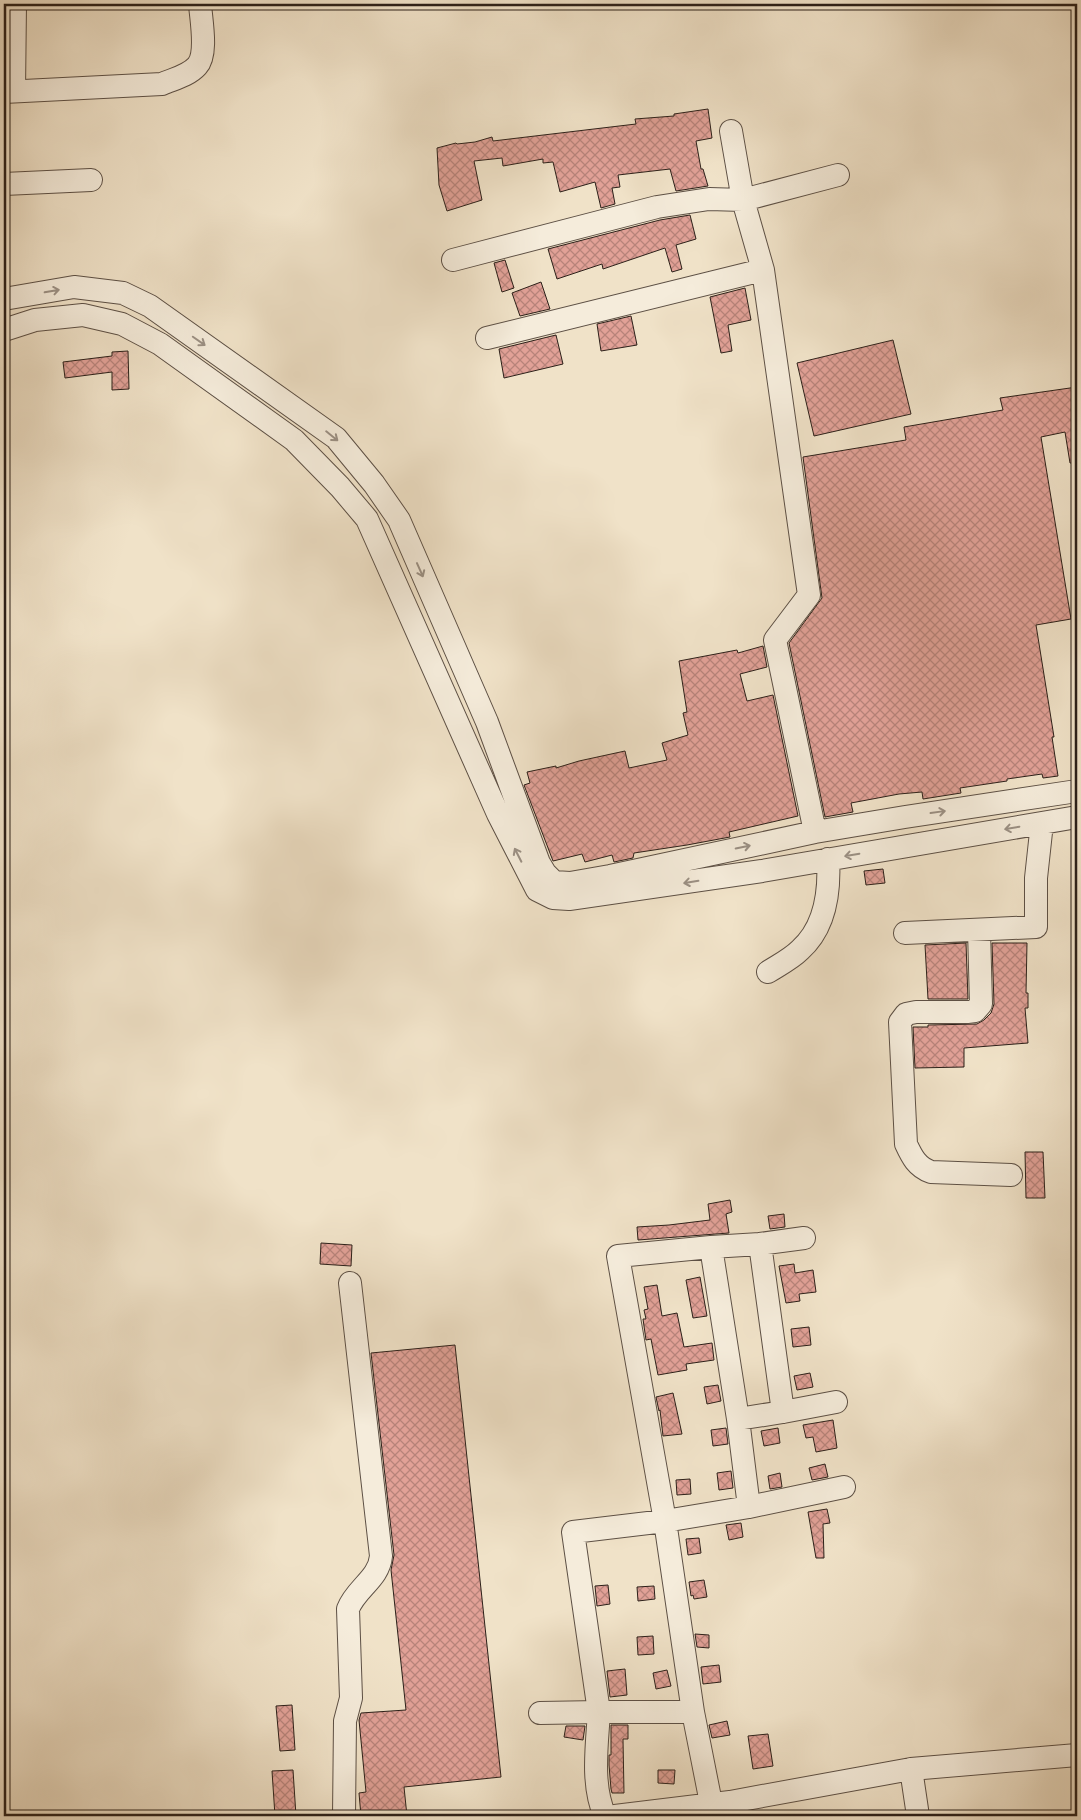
<svg xmlns="http://www.w3.org/2000/svg" width="1081" height="1820" viewBox="0 0 1081 1820" font-family="'IM FELL Great Primer',serif">
	<style>
		.building { fill: url(#building-cross-hatch); stroke: #2c2019 }
		.lines { fill: none; stroke-linecap: round; stroke-linejoin: round }
		.minor-casing { stroke: #5d5045; stroke-width: 24 }
		.minor { stroke: #f5ecdb; stroke-width: 22 }
		.oneway { stroke: #9b9084 }
	</style>
	<defs>
		<pattern id="building-cross-hatch" width="8" height="8" patternUnits="userSpaceOnUse" patternTransform="scale(1.25)"><rect width="8" height="8" fill="#e1a197"/><path d="M0 0l8 8M0 8l8-8" fill="none" stroke="#b7837a"/></pattern>
	</defs>
	<rect width="100%" height="100%" fill="#f0e2c8"/>
	<filter id="stains"><feTurbulence type="fractalNoise" baseFrequency=".004" numOctaves="4"/><feColorMatrix values="0 0 0 0 .2 0 0 0 0 .09 0 0 0 0 .02 0 0 0 .5 -.17"/></filter>
	<radialGradient id="worn" r=".72"><stop offset=".6" stop-color="#630" stop-opacity="0"/><stop offset="1" stop-color="#630" stop-opacity=".3"/></radialGradient>
	<path class="building" d="M708,109L712,138L696,141L701,169H703L708,186L676,191L670,169L618,175L620,187L612,188L615,204L601,208L595,182L560,192L553,162L543,163V159L503,166L502,158L474,161L482,200L447,211L439,185L437,148L456,143L457,144L475,142L492,137L493,141L636,124L635,119L674,116V114Z
		M690,215L696,239L676,245L682,269L672,272L665,248L603,269L602,264L557,279L548,249L660,220Z
		M505,260L514,288L502,292L494,263Z
		M541,282L550,309L520,316L512,293Z
		M745,288L751,320L728,325L732,351L721,353L710,297Z
		M631,316L637,345L601,351L597,324Z
		M556,335L563,364L504,378L499,349Z
		M893,340L911,414L814,436L797,363Z
		M128,351L129,389L112,390V372L65,378L63,362L112,356V352Z
		M1077,387V463H1070L1065,432L1041,437L1071,619L1036,625L1054,737H1052L1058,776L1043,778L1042,774L1007,779V781L960,788L961,793L923,799L922,792L899,794L851,803L853,812L825,817L789,643L822,598L803,457L906,440L904,427L1003,410L1000,398Z
		M763,646L767,667L740,674L747,701L773,695L798,816L729,832L730,837L687,845L634,853L633,858L614,862L612,855L585,862L582,854L553,861L524,785L530,783L527,772L556,766V768L579,761L625,751L629,768L667,760L662,743L688,735L683,713L687,712L679,661L737,650L738,653Z
		M883,869L885,883L866,885L864,871Z
		M966,943L968,999H928L925,945Z
		M992,943H1027L1026,993H1028V1008H1025L1028,1043L964,1048V1067L915,1068L913,1027H928V1025L977,1024L984,1020L991,1013L994,1004Z
		M1025,1152H1043L1045,1198H1026Z
		M730,1200L732,1212L726,1214L729,1233L638,1240L637,1227L669,1225L710,1220L708,1204Z
		M784,1214L785,1227L770,1229L768,1216Z
		M321,1243L352,1245L351,1266L320,1264Z
		M794,1264L795,1273L813,1270L816,1292L799,1294L800,1301L786,1303L779,1266Z
		M700,1277L707,1316L693,1318L686,1280Z
		M657,1285L662,1316L677,1313L684,1347L712,1343L714,1360L686,1364L687,1370L658,1375L651,1339L646,1340L643,1319H646L644,1310L648,1309L644,1287Z
		M809,1327L811,1345L793,1347L791,1329Z
		M455,1345L501,1777L404,1787L407,1816H361L359,1793L366,1792L359,1720L361,1713L406,1710L391,1570L394,1555L371,1353Z
		M810,1373L813,1387L797,1390L794,1376Z
		M718,1385L721,1401L707,1404L704,1387Z
		M673,1393L682,1434L663,1436L660,1410L659,1411L656,1397Z
		M833,1420L837,1448L816,1452L813,1437L806,1438L803,1425Z
		M726,1428L728,1444L713,1446L711,1430Z
		M778,1428L780,1443L764,1446L761,1431Z
		M825,1464L828,1477L812,1480L809,1468Z
		M731,1471L733,1488L719,1490L717,1473Z
		M780,1473L782,1487L770,1489L768,1476Z
		M690,1479L691,1494L677,1495L676,1480Z
		M827,1509L830,1523L823,1524L824,1558H816L808,1512Z
		M741,1523L743,1537L729,1540L726,1525Z
		M699,1538L701,1553L688,1555L686,1539Z
		M704,1580L707,1597L694,1599L693,1595L691,1596L689,1582Z
		M608,1585L610,1604L597,1606L595,1586Z
		M654,1586L655,1599L638,1601L637,1587Z
		M695,1634L709,1635V1648L697,1647Z
		M653,1636L654,1654L638,1655L637,1637Z
		M719,1665L721,1682L703,1684L701,1667Z
		M625,1669L627,1695L610,1697L607,1671Z
		M667,1670L671,1686L656,1689L653,1673Z
		M292,1705L295,1750L280,1751L276,1706Z
		M727,1721L730,1735L712,1738L709,1725Z
		M611,1725H628V1739H623L624,1793H612L611,1789L609,1765V1755H611Z
		M566,1726H585L583,1740L564,1737Z
		M768,1734L773,1766L753,1769L748,1736Z
		M293,1770L296,1816H275L272,1771Z
		M658,1770H675L674,1784L658,1783Z"/>
	<g class="lines">
		<g class="minor-casing">
			<path id="minor" d="M14,91L15,4
				M4,92L162,84C173,79 188,76 197,66C208,54 201,20 200,4
				M731,131L743,200L763,270L809,595L775,640L815,832
				M4,184L91,180
				M453,260L657,207L709,199L743,200L838,175
				M4,299L74,287L123,293L150,306L336,438L374,484L399,520L487,722L539,863L545,873L554,882L570,883L610,876L815,832L905,817L1077,791
				M4,330L35,320L83,315L122,324L160,344L294,440L340,487L367,519L498,814L537,890L553,898L569,899L762,871L1077,817
				M487,338L763,270
				M979,930L981,1004L975,1011L967,1012H916L906,1014L900,1022L906,1144C912,1157 917,1167 931,1172L1011,1175
				M905,933L1036,927V878L1042,823
				M768,972C779,965 791,959 800,950C826,927 830,892 828,859
				M760,1244L783,1412
				M711,1247L618,1256L665,1521L749,1507L844,1487
				M738,1419L783,1412L836,1402
				M749,1507L738,1419L711,1247L760,1244L804,1238
				M693,1712L665,1521L573,1532L599,1712H693L711,1803
				M540,1713L599,1712C597,1745 591,1785 605,1816
				M911,1769L918,1816
				M344,1816L345,1721L351,1698L348,1609C356,1588 379,1579 381,1556L350,1283
				M615,1816L730,1802L911,1769L1077,1755"/>
		</g>
		<use href="#minor" class="minor"/>
	</g>
	<defs><path id="oneway-shaft" d="M-6 0H5M1.5-3L5.5 0L1.5 3" fill="none" stroke-width="1.6" stroke-linecap="round" stroke-linejoin="round" transform="scale(1.25)"/></defs>
	<g class="oneway">
		<use href="#oneway-shaft" transform="translate(52 291) rotate(-10)"/>
		<use href="#oneway-shaft" transform="translate(199 341) rotate(35)"/>
		<use href="#oneway-shaft" transform="translate(332 436) rotate(39)"/>
		<use href="#oneway-shaft" transform="translate(420 570) rotate(66)"/>
		<use href="#oneway-shaft" transform="translate(938 812) rotate(-8)"/>
		<use href="#oneway-shaft" transform="translate(1012 828) rotate(170)"/>
		<use href="#oneway-shaft" transform="translate(743 847) rotate(-12)"/>
		<use href="#oneway-shaft" transform="translate(518 855) rotate(-117)"/>
		<use href="#oneway-shaft" transform="translate(852 855) rotate(170)"/>
		<use href="#oneway-shaft" transform="translate(691 882) rotate(171)"/>
	</g>
	<rect width="1081" height="1820" fill="none" stroke="#f0e2c8" stroke-width="20"/>
	<rect x="5" y="5" width="1071" height="1810" fill="none" stroke="#2c2019" stroke-width="2.5"/>
	<rect x="10" y="10" width="1061" height="1800" fill="none" stroke="#2c2019"/>
	<rect width="100%" height="100%" filter="url(#stains)"/>
	<rect width="100%" height="100%" fill="url(#worn)"/>
</svg>
